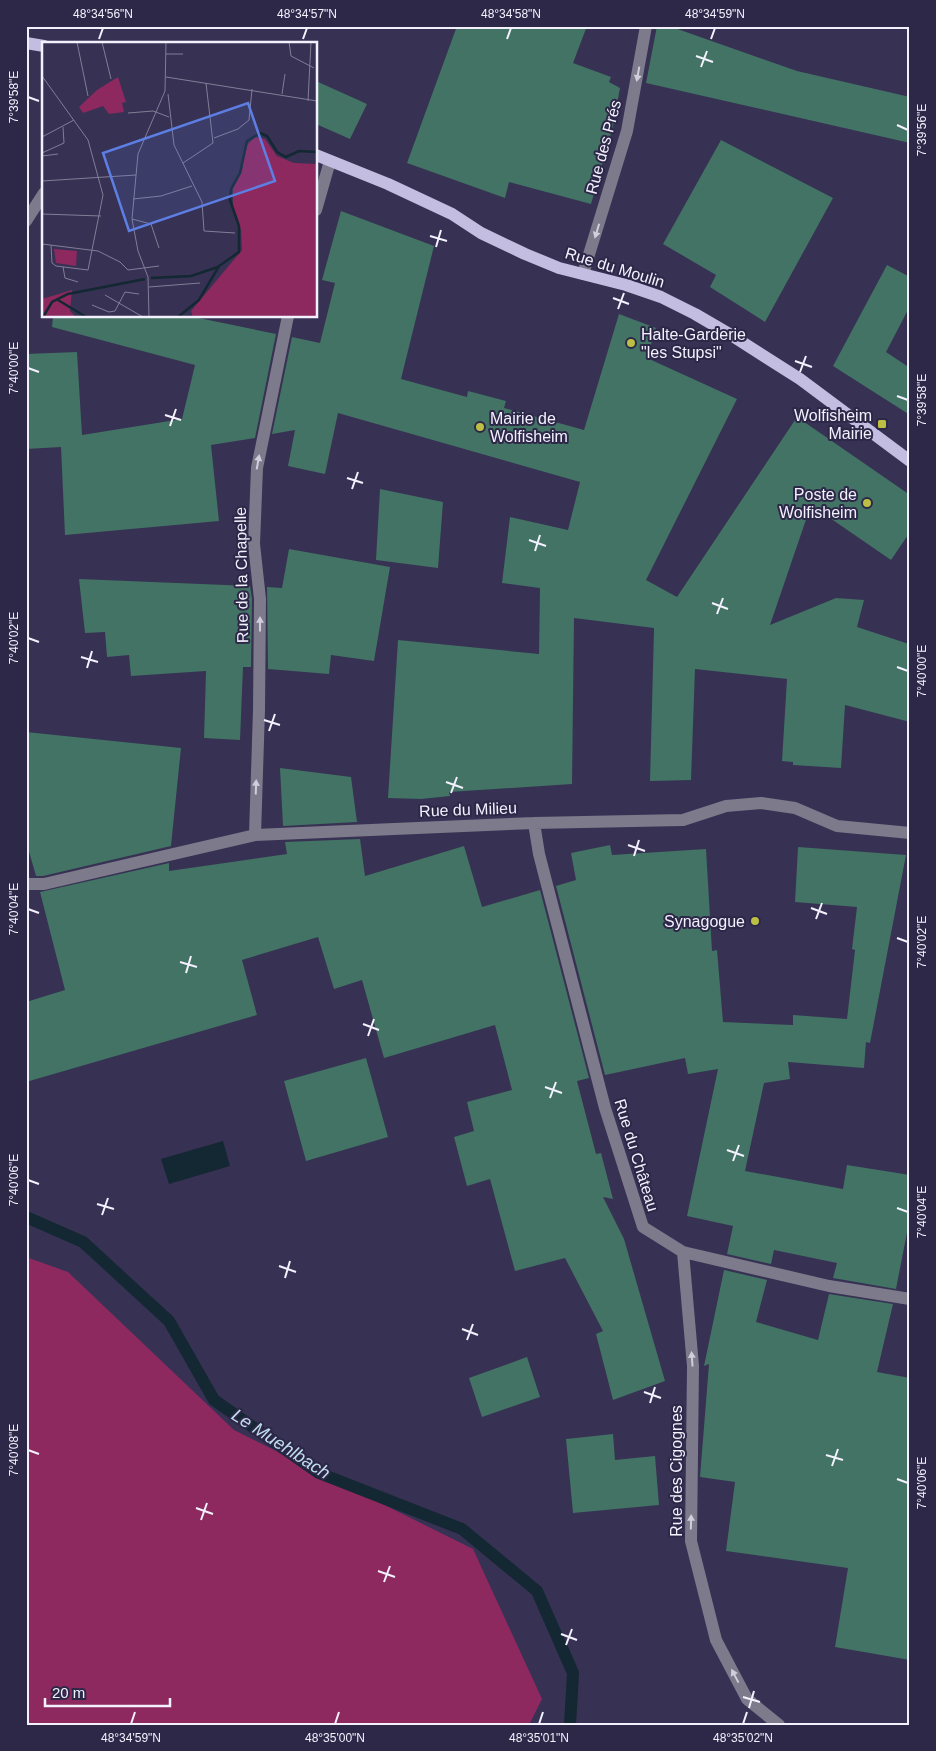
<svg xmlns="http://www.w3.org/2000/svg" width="936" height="1751" viewBox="0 0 936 1751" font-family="Arial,sans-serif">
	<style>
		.green { fill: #8d295f }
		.water { fill: #132832 }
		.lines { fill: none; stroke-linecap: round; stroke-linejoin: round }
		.stream { stroke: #132832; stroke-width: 12 }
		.building { fill: #427364 }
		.minor { stroke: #7d7a8c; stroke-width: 12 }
		.major { stroke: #c2bde1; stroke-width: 12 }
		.oneway { fill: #d0cddc }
		.ticks { fill: none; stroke: #f3f1fe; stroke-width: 2 }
		.poi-dot { fill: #bbc045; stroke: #2d2748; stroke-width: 2 }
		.labels { text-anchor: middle; stroke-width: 4; stroke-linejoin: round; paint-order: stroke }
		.street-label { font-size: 16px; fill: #f3f1fe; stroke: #2d2748 }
		.poi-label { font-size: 16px; fill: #f3f1fe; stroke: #2d2748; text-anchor: end }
		.water-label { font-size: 18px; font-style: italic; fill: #bfdded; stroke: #2d2748 }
		.inset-river { fill: none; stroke: #132832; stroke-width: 2.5 }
		.inset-road { fill: none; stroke: #827e97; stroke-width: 1 }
		.view { fill: #5d7fe3; fill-opacity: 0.15; stroke: #5d7fe3; stroke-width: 2.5 }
		.inset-edge { fill: none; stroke: #f3f1fe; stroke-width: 2.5 }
		.neatline { fill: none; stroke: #f3f1fe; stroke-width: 2 }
		.ticks-label { font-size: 12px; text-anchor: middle; fill: #f3f1fe }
	</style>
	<rect width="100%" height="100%" fill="#373153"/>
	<path class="green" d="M26,1257L68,1272L234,1430L473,1549L542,1699L529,1725H26Z"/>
	<path class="water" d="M223,1141L230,1166L169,1184L161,1159Z"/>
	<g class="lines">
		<path class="stream" d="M26,1217L83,1242L169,1321L214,1400L319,1473L462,1529L537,1591L573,1673L570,1725"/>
	</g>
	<path class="building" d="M457,26H587L573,63L611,77L609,82L620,88L613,126L591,204L509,182L505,198L407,163Z
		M657,26H669L797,71L910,97V143L646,83Z
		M316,81L367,104L350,139L316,124Z
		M721,140L833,198L765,322L710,287L716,275L663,244Z
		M341,211L434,246L401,379L467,397L468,391L506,401L504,408L584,430L619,314L656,328L647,358L737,399L646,580L677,597L797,417L910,495V532L891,560L811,505L770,625L836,598L864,600L857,627L909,644L907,653H910V722L845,705L841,768L793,765V762L782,761L787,679L695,669L691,780L650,781L654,628L574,618L572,784L449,792L450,796L421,799L388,798L398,640L539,654L540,588L502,583L510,517L568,530L580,482L338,413L325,474L288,466L295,430L272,434L292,337L320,343L335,283L322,280Z
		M887,265L910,277V306L886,352L910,368V415L833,366Z
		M53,316H189L276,334L255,438L211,445L219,521L65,535L61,447L26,449V354L77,352L82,435L182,419L195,365L52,327Z
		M380,489L443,502L438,568L376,560Z
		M289,549L390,567L374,661L331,655L329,674L268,669L267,587L282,588Z
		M79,579L250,586L252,599L251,667H243L240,740L204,738L206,671L131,676L129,655L107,657L105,632L85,633Z
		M26,732L181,748L171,846L43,876H36L28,848L29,839L26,838Z
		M280,768L351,777L357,822L283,826Z
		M360,839L365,876L464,846L482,907L540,890L589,1078L577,1081L596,1154L601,1153L613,1199L603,1197L624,1239L665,1381L613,1400L596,1334L603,1331L565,1258L515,1271L490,1179L467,1186L454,1137L474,1131L467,1102L512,1090L495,1025L384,1058L362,980L334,989L318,937L242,960L257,1015L26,1082V1002L65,990L40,892L169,863V871L287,854L285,842Z
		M610,845L612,855L706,849L712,951L717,950L723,1022L793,1025V1015L847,1019L855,950L852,949L857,907L795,902L798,847L906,855L870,1043L866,1042L864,1068L788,1062L790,1079L764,1083L745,1171L843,1189L847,1165L910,1175V1217L896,1289L833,1278L837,1263L774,1250L771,1264L727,1254L733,1226L687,1216L718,1069L688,1074L685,1058L605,1075L556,886L576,880L571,853Z
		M366,1058L388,1137L306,1161L284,1081Z
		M724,1270L767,1280L756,1322L818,1340L829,1294L893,1304L877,1372L910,1378V1660L835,1647L848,1568L726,1551L735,1482L700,1477L709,1364L704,1366Z
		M527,1357L540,1397L482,1417L469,1378Z
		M613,1434L615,1460L655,1456L659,1505L573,1513L566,1439Z"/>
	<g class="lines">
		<path class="minor" d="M316,210L330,161
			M26,221L44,193
			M583,274L627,131L646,26
			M534,823L539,854L605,1108L643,1227L683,1252L829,1286L910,1299
			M255,835L259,710L260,599L254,544L257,468L288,316
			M26,884H44L255,835L534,823L683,820L726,806L761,803L795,808L837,826L910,833
			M683,1252L693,1366L691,1541L716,1640L747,1699L779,1725"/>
		<path class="major" d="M26,43L44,46
			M316,155L388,184L452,214L481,233L525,254L559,268L626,285L661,297L695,314L731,335L800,379L910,461"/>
	</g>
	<defs><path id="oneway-solid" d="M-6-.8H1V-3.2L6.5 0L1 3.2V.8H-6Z" transform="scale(1.25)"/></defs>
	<g class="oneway">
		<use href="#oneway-solid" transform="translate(638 74) rotate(100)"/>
		<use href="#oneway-solid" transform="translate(597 231) rotate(107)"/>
		<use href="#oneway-solid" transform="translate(258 462) rotate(-80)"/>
		<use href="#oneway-solid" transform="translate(260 624) rotate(-90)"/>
		<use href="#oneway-solid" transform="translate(256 787) rotate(-88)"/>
		<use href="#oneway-solid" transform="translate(692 1359) rotate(-94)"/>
		<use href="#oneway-solid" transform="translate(691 1522) rotate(-89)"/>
		<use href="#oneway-solid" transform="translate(735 1676) rotate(-118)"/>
	</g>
	<path class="ticks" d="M99,39L103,28M303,39L307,28M507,39L511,28M711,39L715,28M696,56L713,62M701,67L707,51M28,97L39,101M897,125L908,130M430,236L447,241M436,247L441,230M613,298L629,304M618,309L624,293M795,361L812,367M28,368L39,372M800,372L806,356M897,396L908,400M165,415L181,420M170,426L176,409M347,478L363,483M352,489L358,472M529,540L546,546M535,551L540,535M712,603L728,609M717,614L723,598M28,638L39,642M81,657L98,662M897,667L908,671M87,668L92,651M264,720L280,725M269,731L275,714M446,782L463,788M451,793L457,777M628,845L645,851M634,856L639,840M811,908L827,914M28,909L39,913M816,919L822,903M897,938L908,942M180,962L197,967M186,973L191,956M363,1024L379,1030M368,1036L374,1019M545,1087L562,1093M550,1098L556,1082M727,1150L744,1156M733,1161L739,1145M28,1180L39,1184M97,1204L114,1209M897,1208L908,1212M102,1215L108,1198M279,1266L296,1272M285,1278L290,1261M462,1329L478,1335M467,1340L473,1324M644,1392L661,1398M650,1403L655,1387M28,1450L39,1454M826,1455L843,1460M832,1466L838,1449M897,1479L908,1483M196,1508L213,1514M201,1520L207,1503M378,1571L395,1577M384,1582L390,1566M561,1634L577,1640M566,1645L572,1629M743,1697L760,1702M749,1708L754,1691M131,1724L135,1712M335,1724L339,1712M539,1724L543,1712M743,1724L747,1712"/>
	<g class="poi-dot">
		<circle cx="631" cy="343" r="5"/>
		<rect x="877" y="419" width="10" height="10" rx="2.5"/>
		<circle cx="480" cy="427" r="5"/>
		<circle cx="867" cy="503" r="5"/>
		<circle cx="755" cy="921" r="5"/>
	</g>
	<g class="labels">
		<g class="street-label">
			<text transform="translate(603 147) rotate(-75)" y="6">Rue des Prés</text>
			<text transform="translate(615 267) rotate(17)" y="6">Rue du Moulin</text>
			<text transform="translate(241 575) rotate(-91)" y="6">Rue de la Chapelle</text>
			<text transform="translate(468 809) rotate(-2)" y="6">Rue du Milieu</text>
			<text transform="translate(637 1155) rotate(73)" y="6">Rue du Château</text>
			<text transform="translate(676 1471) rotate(-90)" y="6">Rue des Cigognes</text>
		</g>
		<g class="poi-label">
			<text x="641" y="340" text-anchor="start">Halte-Garderie<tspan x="641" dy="18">"les Stupsi"</tspan></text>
			<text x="872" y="421">Wolfisheim<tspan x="872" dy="18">Mairie</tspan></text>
			<text x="490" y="424" text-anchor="start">Mairie de<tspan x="490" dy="18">Wolfisheim</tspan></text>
			<text x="857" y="500">Poste de<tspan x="857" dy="18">Wolfisheim</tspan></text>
			<text x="745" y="927">Synagogue</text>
		</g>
		<g class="water-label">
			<text transform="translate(281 1444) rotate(33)" y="6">Le Muehlbach</text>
		</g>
	</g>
	<g transform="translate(42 42)">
		<rect width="275" height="275" fill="#373153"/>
		<path d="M76,35L84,60L80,61L82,70L67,72L61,64L41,71L37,65L55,48ZM213,95L223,97L235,114L252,121L275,122V275H151L149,269L200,208L199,188L191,166V147L200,129L203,105ZM12,207L35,209L34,224L14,221ZM30,248L28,269L34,275H0V257Z" fill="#8d295f"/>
		<path class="inset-river" d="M109,236L149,234L176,225M16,258L44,275M1,275L10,260L26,252L103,237M136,275L157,258L177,224L197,210V184L188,158L189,147L198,131L205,99L218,91L225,94L235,110L244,115L257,109L275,110"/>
		<path class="inset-road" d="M35,0L46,54M60,0L69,37M247,0L249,14L272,26M124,12H141M0,34L46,98L61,153L46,228L14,224L10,221L9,203M124,35L275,59M126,52L132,103L160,160L162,189L193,191M240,52L243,32M266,59L269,0M86,71L111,69L127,75M0,95L32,78M172,96L196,87L207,78L210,47M0,111L22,101L21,85M0,114L16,112M141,121L171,101L164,41M0,139L94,133M91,157L119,154L150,144M0,172L59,174M90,177L109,182L117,206M0,202L56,209L78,220L86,228L117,224M21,225L23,236L36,240M107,245L158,241M63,253L101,275M50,263L67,270L73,269L83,250L97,252M107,275L106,235L96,209L90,177L96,112L123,49L124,0"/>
		<path class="view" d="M206,61L233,139L87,189L61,111Z"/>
		<rect width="275" height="275" class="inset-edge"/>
	</g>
	<rect width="936" height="1751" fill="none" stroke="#2d2748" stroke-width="55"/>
	<path d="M45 1698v8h125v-8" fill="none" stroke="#f3f1fe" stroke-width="2.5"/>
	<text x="52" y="1698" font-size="15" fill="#f3f1fe" stroke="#2d2748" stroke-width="4" paint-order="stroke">20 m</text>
	<rect x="28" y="28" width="880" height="1696" class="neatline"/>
	<g class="ticks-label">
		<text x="103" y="18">48°34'56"N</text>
		<text x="307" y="18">48°34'57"N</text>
		<text x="511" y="18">48°34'58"N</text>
		<text x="715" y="18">48°34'59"N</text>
		<text transform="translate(14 97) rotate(-90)" y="4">7°39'58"E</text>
		<text transform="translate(922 130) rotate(-90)" y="4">7°39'56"E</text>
		<text transform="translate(14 368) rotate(-90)" y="4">7°40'00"E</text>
		<text transform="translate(922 400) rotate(-90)" y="4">7°39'58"E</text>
		<text transform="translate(14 638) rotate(-90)" y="4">7°40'02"E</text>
		<text transform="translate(922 671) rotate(-90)" y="4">7°40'00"E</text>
		<text transform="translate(14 909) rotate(-90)" y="4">7°40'04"E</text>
		<text transform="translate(922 942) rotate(-90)" y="4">7°40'02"E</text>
		<text transform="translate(14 1180) rotate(-90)" y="4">7°40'06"E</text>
		<text transform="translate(922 1212) rotate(-90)" y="4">7°40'04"E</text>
		<text transform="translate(14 1450) rotate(-90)" y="4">7°40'08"E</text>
		<text transform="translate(922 1483) rotate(-90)" y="4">7°40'06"E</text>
		<text x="131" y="1742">48°34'59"N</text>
		<text x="335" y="1742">48°35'00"N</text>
		<text x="539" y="1742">48°35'01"N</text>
		<text x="743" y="1742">48°35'02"N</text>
	</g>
</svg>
